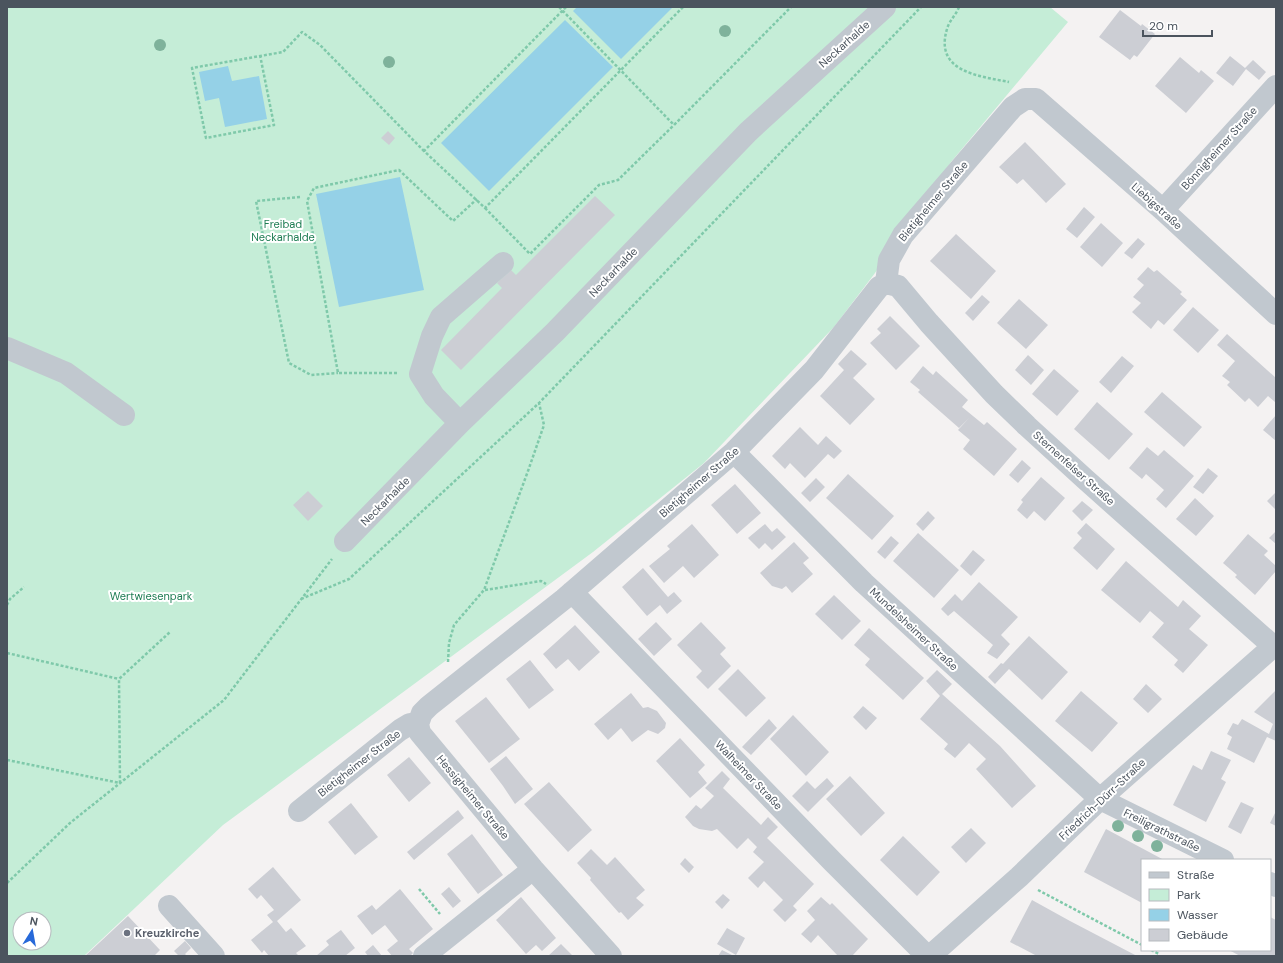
<svg xmlns="http://www.w3.org/2000/svg" width="1283" height="963" viewBox="0 0 1283 963" font-family="'DM Sans',sans-serif">
	<style>
		.green { fill: #c5edd7; fill-rule: evenodd }
		.water { fill: #95d1e7 }
		.building { fill: #ccced4 }
		.lines { fill: none; stroke-linecap: round; stroke-linejoin: round }
		.path { stroke: #7fc9aa; stroke-width: 2.5; stroke-dasharray: 3 2; stroke-linecap: butt }
		.minor { stroke: #c1c8cf; stroke-width: 22 }
		.tree { fill: #7fb29b }
		.worship-dot { fill: #6b7280; stroke: #fff; stroke-width: 1.5 }
		.labels { text-anchor: middle; stroke-width: 4; stroke-linejoin: round; paint-order: stroke }
		.street-label { font-size: 11px; fill: #4b545e; stroke: #fff }
		.park-label { font-size: 11px; fill: #1f7d54; stroke: #fff }
		.worship-label { font-size: 11px; font-weight: bold; fill: #5b616d; stroke: #fff; text-anchor: start }
	</style>
	<rect width="100%" height="100%" fill="#f4f2f2"/>
	<path class="green" d="M7,7H1050L1068,22L951,162L875,273L834,327L704,463L593,552L223,825L84,956H7ZM20,919H44V943H20Z"/>
	<path class="water" d="M577,7H673L621,59L573,11Z
		M565,20L613,67L489,191L441,143Z
		M228,66L232,81L259,76L267,119L225,127L219,98L205,101L199,72Z
		M400,177L424,290L339,307L316,194Z"/>
	<path class="building" d="M1120,10L1141,26L1142,24L1155,34L1137,57L1134,55L1130,60L1099,37Z
		M1230,56L1245,68L1253,60L1266,72L1259,80L1246,69L1233,86L1216,73Z
		M1180,57L1199,73L1201,70L1214,81L1186,113L1155,86Z
		M388,131L395,138L389,145L381,138Z
		M1025,142L1066,184L1046,203L1023,179L1017,184L999,167Z
		M595,196L615,215L461,370L441,350L502,288L497,283L511,270L516,275Z
		M1084,207L1095,217L1077,238L1066,229Z
		M1101,223L1123,243L1102,267L1080,247Z
		M956,234L996,271L971,299L930,261Z
		M1138,238L1145,244L1132,259L1124,253Z
		M1148,267L1154,272L1157,270L1182,292L1180,294L1187,300L1164,325L1158,320L1151,329L1132,312L1141,303L1133,297L1144,285L1137,279Z
		M982,295L990,302L973,321L965,313Z
		M1019,299L1048,325L1026,349L997,323Z
		M1193,307L1219,330L1198,353L1173,330Z
		M890,316L920,346L896,370L870,343L881,333L877,329Z
		M1227,334L1276,378L1275,402L1268,396L1258,407L1249,398L1245,402L1227,385L1230,382L1222,376L1235,361L1217,345Z
		M851,350L867,364L853,378L875,399L850,425L820,396L844,370L838,364Z
		M1028,355L1044,370L1031,385L1015,370Z
		M1122,356L1134,366L1111,393L1099,382Z
		M923,366L933,375L936,371L968,400L962,407L984,425L987,422L1017,449L994,476L963,449L970,440L958,430L969,418L959,428L918,392L920,390L910,382Z
		M1054,369L1079,391L1057,416L1032,394Z
		M1162,392L1202,427L1184,447L1144,412Z
		M1097,402L1133,434L1109,460L1074,429Z
		M1276,415V441L1263,430Z
		M800,427L818,445L826,436L842,451L834,459L828,454L805,478L790,463L785,469L772,456Z
		M1147,447L1158,456L1164,450L1194,476L1166,508L1156,499L1164,490L1146,474L1142,479L1129,468Z
		M1022,460L1031,468L1018,483L1009,475Z
		M1208,468L1218,476L1203,494L1193,487Z
		M848,474L894,516L872,540L826,498Z
		M1041,477L1065,498L1045,521L1034,511L1027,519L1017,510L1023,502L1021,500Z
		M816,478L825,487L810,502L801,493Z
		M735,484L761,513L737,534L711,505Z
		M308,491L323,506L308,521L293,505Z
		M1276,492V510L1267,501Z
		M1195,498L1214,516L1196,536L1176,519Z
		M1082,501L1093,510L1082,521L1072,511Z
		M928,511L935,518L923,531L916,524Z
		M1086,523L1115,549L1097,570L1073,548L1082,538L1077,533Z
		M692,524L719,555L694,578L683,566L664,583L649,566L670,549L667,546Z
		M765,524L772,532L777,528L786,537L772,550L765,543L759,549L748,538Z
		M1276,531V544L1269,538Z
		M918,533L959,570L934,598L893,561Z
		M1248,534L1268,551L1264,555L1276,566V571L1255,595L1235,577L1237,575L1223,563Z
		M891,536L899,543L885,559L877,552Z
		M794,542L809,558L803,563L813,574L792,593L786,586L782,589L772,586L760,573Z
		M973,550L985,560L971,576L960,566Z
		M1126,561L1178,607L1183,600L1201,616L1189,629L1208,645L1183,673L1174,665L1178,660L1152,637L1164,623L1150,611L1140,623L1101,590Z
		M643,568L668,597L674,592L682,601L667,614L660,605L647,616L622,587Z
		M979,582L1018,617L1001,635L1010,644L997,659L987,653L993,645L954,611L948,616L941,609L955,594L962,601Z
		M834,595L861,621L842,640L815,614Z
		M656,622L672,639L654,656L638,639Z
		M701,622L726,648L720,654L731,666L708,689L696,677L702,671L677,645Z
		M575,625L600,652L579,671L568,659L556,669L543,654Z
		M869,628L924,678L903,700L865,665L870,659L854,645Z
		M1029,636L1068,672L1042,700L1009,669L995,684L988,677L1001,663L1003,664Z
		M530,660L554,690L529,709L506,679Z
		M738,669L766,698L746,717L718,689Z
		M937,670L952,684L942,694L1000,746L1036,786L1012,808L976,769L986,759L969,743L955,758L944,749L948,744L920,719L940,696L926,681Z
		M1146,684L1162,699L1148,713L1133,699Z
		M1276,690V741L1267,737L1254,763L1227,749L1232,737L1227,734L1233,723L1238,725L1242,719L1269,734L1273,724L1254,712Z
		M1081,691L1118,723L1092,752L1055,721Z
		M631,693L643,708L648,707L657,711L666,723L665,728L658,734L648,730L632,742L621,728L608,740L594,724Z
		M486,697L520,739L489,763L455,721Z
		M863,706L877,718L866,730L853,717Z
		M793,715L829,752L806,776L770,739Z
		M769,719L777,728L751,755L742,747Z
		M680,738L705,765L698,772L707,783L690,798L656,761Z
		M1211,751L1231,760L1221,779L1226,782L1206,822L1173,805L1193,765L1202,770Z
		M506,756L533,789L515,804L503,786L490,769Z
		M409,757L431,783L409,802L387,775Z
		M722,771L730,779L723,788L761,825L768,817L778,827L767,838L814,884L793,906L797,910L785,922L773,910L783,900L764,881L758,888L748,878L764,862L753,852L757,847L748,838L737,849L717,829L712,831L699,829L693,826L685,817L696,805L701,809L714,796L705,788Z
		M850,776L885,813L861,836L826,799Z
		M827,778L834,786L808,812L792,796L807,781L815,789Z
		M549,782L592,830L568,852L524,804Z
		M1241,802L1254,808L1241,834L1228,827Z
		M351,803L378,837L355,855L328,822Z
		M458,810L464,818L414,860L407,852Z
		M1276,811V826L1270,823Z
		M971,828L986,843L966,863L951,847Z
		M1106,829L1164,860H1142V903L1084,872Z
		M472,834L503,875L478,894L447,854Z
		M903,836L940,872L917,896L880,860Z
		M591,849L607,865L615,857L645,890L636,898L644,905L628,920L621,912L619,913L604,896L590,880L591,878L577,863Z
		M685,858L694,867L689,873L680,864Z
		M273,867L301,900L277,921L286,932L291,928L306,946L296,953L299,956H269L264,950L262,953L251,940L273,922L267,915L274,910L261,895L257,899L248,889Z
		M449,887L461,901L453,908L441,894Z
		M400,889L433,929L409,949L413,953L410,956H392L387,950L398,941L385,925L372,935L357,916L372,905L376,910Z
		M723,894L730,900L722,909L715,902Z
		M521,897L556,938L542,951L536,945L526,954L496,920Z
		M821,897L830,905L832,903L868,939L852,956H838L818,935L811,943L801,934L815,920L807,911Z
		M1032,900L1070,921L1137,956H1037L1010,942Z
		M128,916L160,950L154,956H85Z
		M1270,917L1276,920V956H1240L1229,950H1270Z
		M727,928L745,938L736,955L717,944Z
		M341,930L355,948L345,956H316L329,945L326,941Z
		M185,941L191,948L185,954L187,956H179L174,951Z
		M561,944L573,956H548Z
		M373,945L382,956H368L365,952Z
		M722,950L734,956H718Z"/>
	<g class="lines">
		<path class="path" d="M559,7L674,125L791,7
			M566,7L424,151L485,208L683,7
			M959,7C956,15 949,21 947,29C934,72 979,76 1009,82
			M260,55L274,125L206,138L192,68L283,52L302,32L320,45L424,151
			M300,197L256,201L289,363L311,375L338,373
			M485,208L530,254L599,185L618,180L674,125
			M397,373H338L307,201L314,188L399,170L453,221L477,199
			M485,590L541,581L546,584
			M301,599L349,579L539,403L921,7
			M7,605L10,599L24,587
			M7,653L119,679
			M448,662L449,643L454,625L484,590L528,471L544,425L539,403
			M7,760L120,783L119,679L170,632
			M7,883L70,823L224,700L332,559
			M419,889L440,914
			M1038,890L1142,945
			M1151,950L1159,954"/>
		<path class="minor" d="M1163,210L1276,86
			M886,283L889,260L903,235L1013,107L1025,99H1036L1163,210L1276,314
			M886,283L898,286L929,323L994,394L1027,426L1085,479L1273,646
			M7,348L66,373L124,415
			M460,423L434,396L420,374L432,336L441,317L503,263
			M734,452L864,583L1100,799L1223,860
			M345,541L460,423L555,332L748,132L885,7
			M572,592L832,861L927,956
			M418,724L420,733L533,869L611,956
			M299,811L400,730L410,724H418L422,713L429,706L564,599L734,452L814,370L879,287L886,283
			M1270,883L1276,886
			M169,906L214,956
			M424,956L533,869
			M930,956L1019,877L1100,799L1276,644"/>
	</g>
	<g class="tree">
		<circle cx="725" cy="31" r="6"/>
		<circle cx="160" cy="45" r="6"/>
		<circle cx="389" cy="62" r="6"/>
		<circle cx="1118" cy="826" r="6"/>
		<circle cx="1138" cy="836" r="6"/>
		<circle cx="1157" cy="846" r="6"/>
	</g>
	<circle class="worship-dot" cx="127" cy="933" r="4"/>
	<g class="labels">
		<g class="street-label">
			<text transform="translate(844 44) rotate(-42)" y="4">Neckarhalde</text>
			<text transform="translate(1219 148) rotate(-48)" y="4">Bönnigheimer Straße</text>
			<text transform="translate(933 201) rotate(-50)" y="4">Bietigheimer Straße</text>
			<text transform="translate(1157 206) rotate(42)" y="4">Liebigstraße</text>
			<text transform="translate(613 272) rotate(-46)" y="4">Neckarhalde</text>
			<text transform="translate(1074 468) rotate(42)" y="4">Sternenfelser Straße</text>
			<text transform="translate(699 482) rotate(-41)" y="4">Bietigheimer Straße</text>
			<text transform="translate(385 501) rotate(-45)" y="4">Neckarhalde</text>
			<text transform="translate(914 629) rotate(43)" y="4">Mundelsheimer Straße</text>
			<text transform="translate(359 763) rotate(-38)" y="4">Bietigheimer Straße</text>
			<text transform="translate(749 775) rotate(46)" y="4">Walheimer Straße</text>
			<text transform="translate(473 797) rotate(50)" y="4">Hessigheimer Straße</text>
			<text transform="translate(1102 799) rotate(-43)" y="4">Friedrich-Dürr-Straße</text>
			<text transform="translate(1162 830) rotate(26)" y="4">Freiligrathstraße</text>
		</g>
		<g class="park-label">
			<text x="283" y="228">Freibad<tspan x="283" dy="13">Neckarhalde</tspan></text>
			<text x="151" y="600">Wertwiesenpark</text>
		</g>
		<g class="worship-label">
			<text x="135" y="937">Kreuzkirche</text>
		</g>
	</g>
	<rect width="1283" height="963" fill="none" stroke="#4b545e" stroke-width="16"/>
	<rect x="1141" y="859" width="130" height="92" fill="#ffffff" stroke="#b7bbbf"/>
	<rect x="1149" y="872" width="20" height="6" fill="#c1c8cf" stroke="#b7bbbf"/>
	<text x="1177" y="879" font-size="12" fill="#4b545e">Straße</text>
	<rect x="1149" y="889" width="20" height="12" fill="#c5edd7" stroke="#b7bbbf"/>
	<text x="1177" y="899" font-size="12" fill="#4b545e">Park</text>
	<rect x="1149" y="909" width="20" height="12" fill="#95d1e7" stroke="#b7bbbf"/>
	<text x="1177" y="919" font-size="12" fill="#4b545e">Wasser</text>
	<rect x="1149" y="929" width="20" height="12" fill="#ccced4" stroke="#b7bbbf"/>
	<text x="1177" y="939" font-size="12" fill="#4b545e">Gebäude</text>
	<g transform="translate(32 931) rotate(11)"><circle r="19" fill="#ffffff" stroke="#b7bbbf"/>
	<path d="M0-3L7 15L0 10L-7 15Z" fill="#2769d9"/>
	<text y="-6" font-size="11" font-weight="bold" text-anchor="middle" fill="#4b545e">N</text>
	</g>
	<path d="M1143 30v6h69v-6" fill="none" stroke="#4b545e" stroke-width="2"/>
	<text x="1149" y="30" font-size="12" fill="#4b545e" stroke="#ffffff" stroke-width="3" paint-order="stroke">20 m</text>
</svg>
